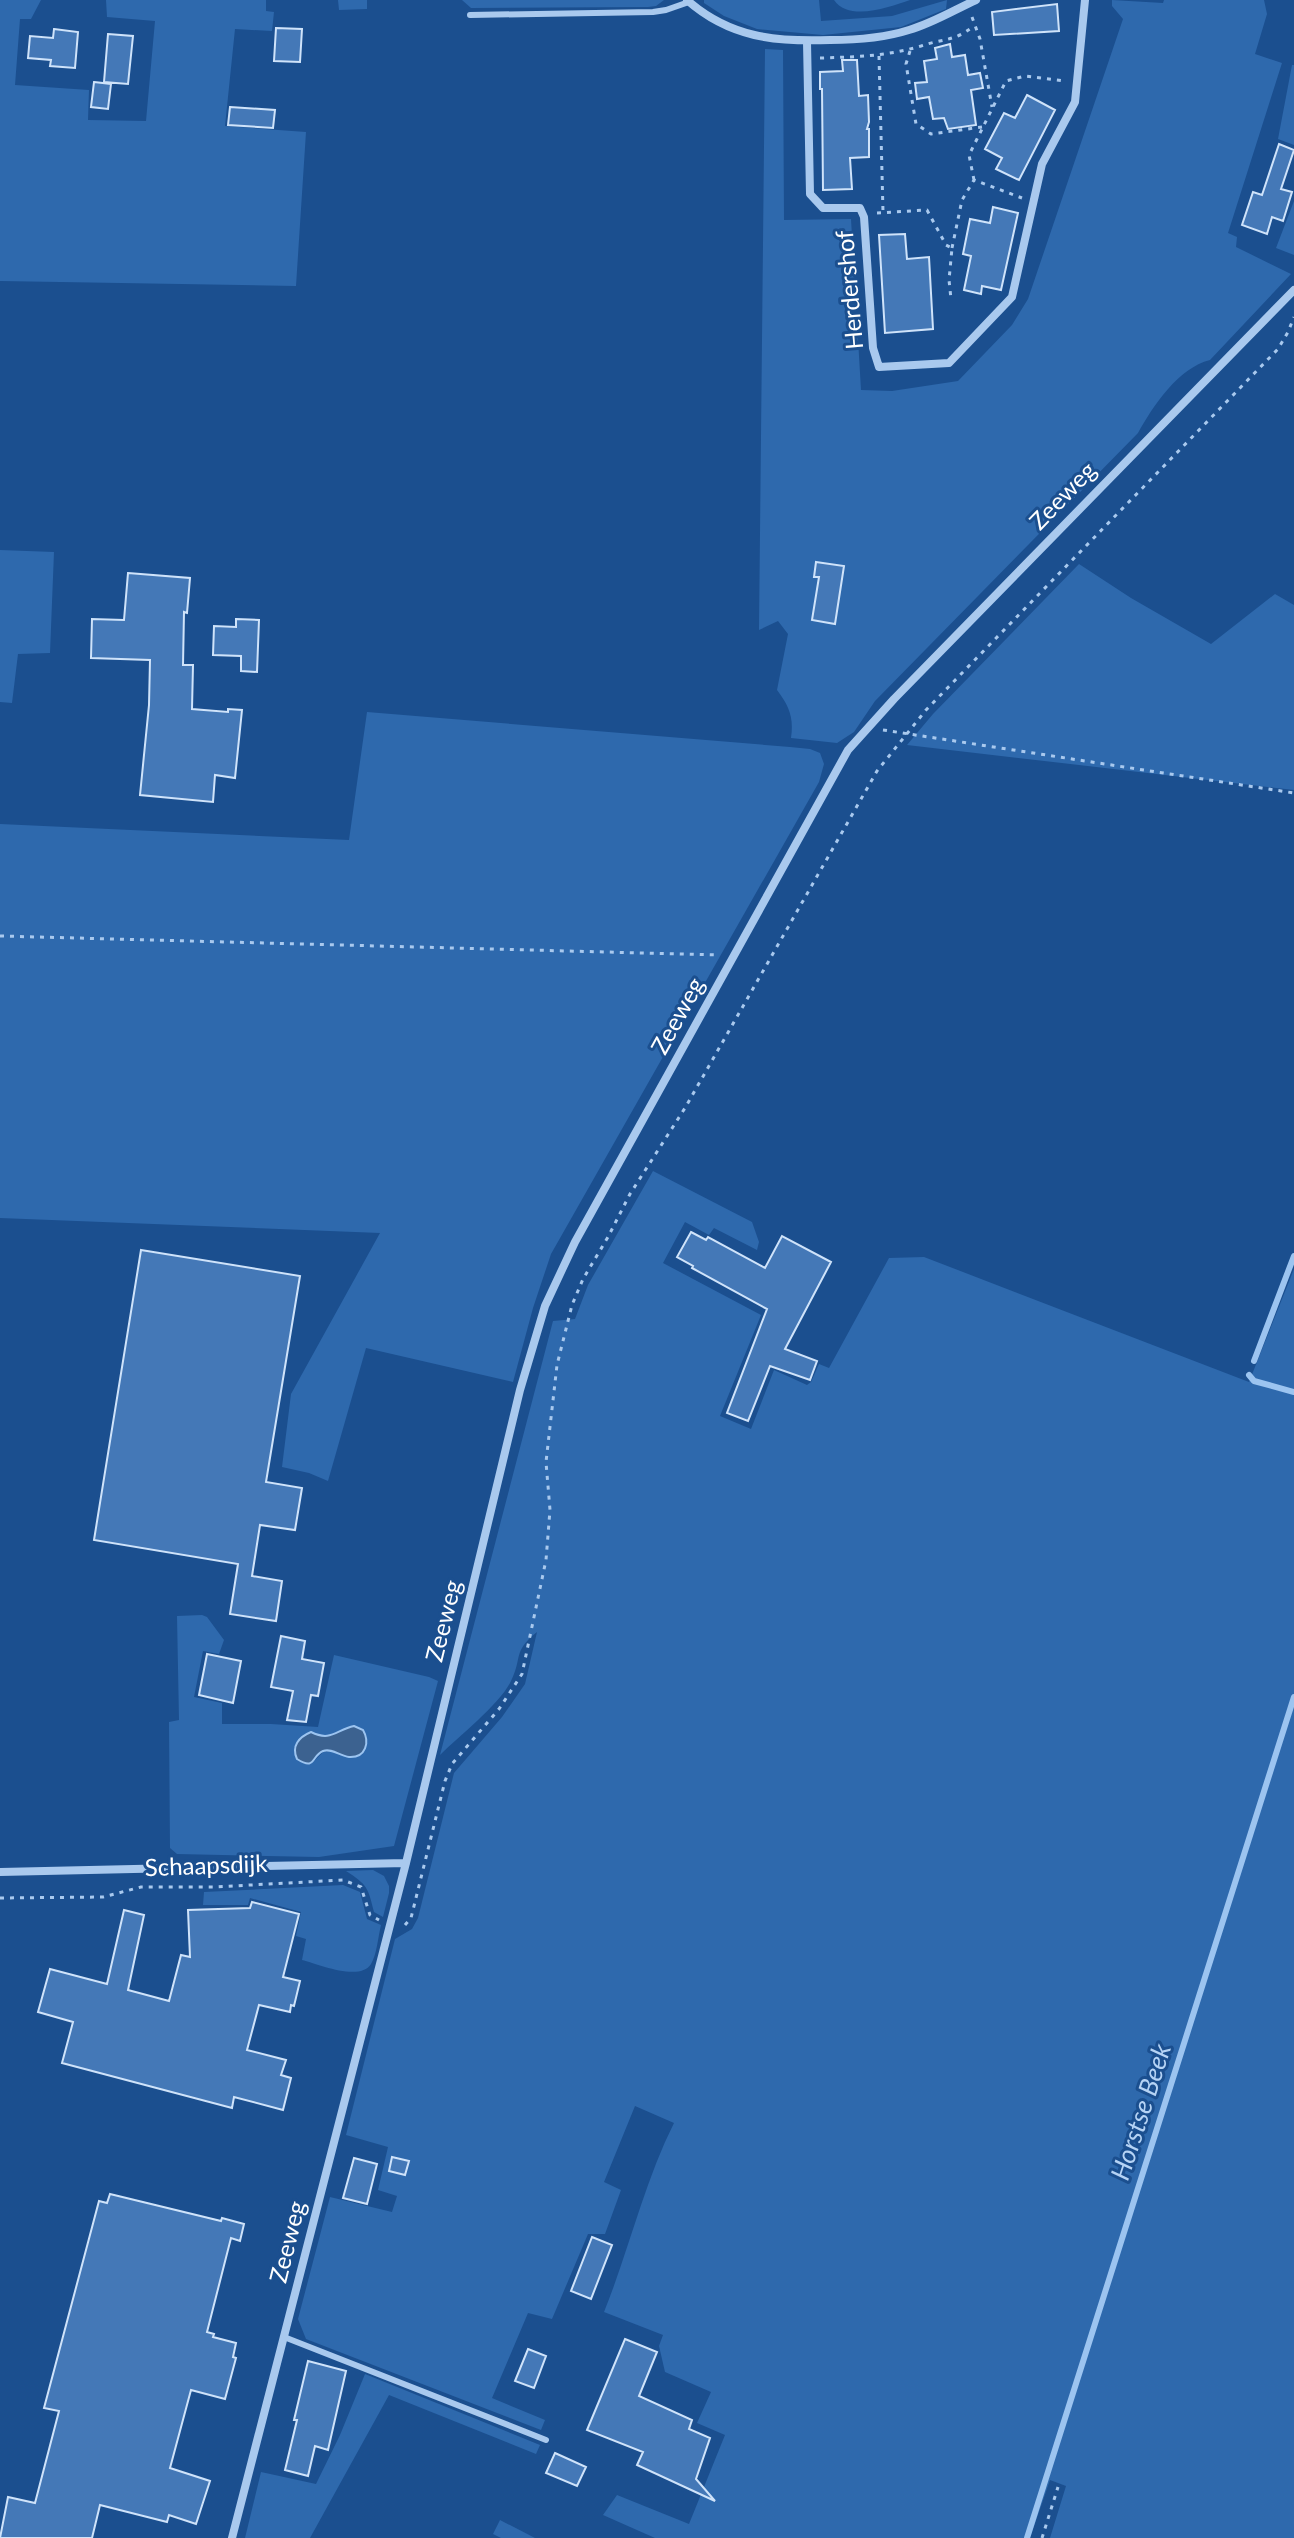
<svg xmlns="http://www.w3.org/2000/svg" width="1294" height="2538" viewBox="0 0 1294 2538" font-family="Lato,sans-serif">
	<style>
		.green { fill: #2e69ad; fill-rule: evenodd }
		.water { fill: #3c6290; stroke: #9cc4f0; stroke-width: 2 }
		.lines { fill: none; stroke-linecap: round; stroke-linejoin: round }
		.stream { stroke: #9cc4f0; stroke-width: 6 }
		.building { fill: #4478b7; stroke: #cfe3fa; stroke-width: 2 }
		.path { stroke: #a9c9ee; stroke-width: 3; stroke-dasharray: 4 6; stroke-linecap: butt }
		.lane { stroke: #a9c9ee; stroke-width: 6 }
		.street { stroke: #a9c9ee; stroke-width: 8 }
		.labels { text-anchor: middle; stroke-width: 6; stroke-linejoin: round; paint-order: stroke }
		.street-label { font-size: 24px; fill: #fff; stroke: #1b4f8f }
		.water-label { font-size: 26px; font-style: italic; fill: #b5d3f5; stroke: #1b4f8f }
	</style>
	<rect width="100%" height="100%" fill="#1b4f8f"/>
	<path class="green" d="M0,0H41L31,19H20L15,85L89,90L88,120L146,121L155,21L107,17L106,0H266V11L274,12L272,31L235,29L225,126L306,132L296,286L0,281Z
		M338,0H367V9L339,10Z
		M462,0H664L656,6L648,7L471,8Z
		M704,0H819L821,21L892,16L947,0L946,9L901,27L823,35L757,29L724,16L704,3Z
		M834,0H910C890,7 849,22 834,0Z
		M1112,0L1163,3L1164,0H1264L1267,14L1255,54L1282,63L1228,233L1237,237L1236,247L1291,274L1210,360C1178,368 1153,406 1138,433L875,701L854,732L837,743L791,738C794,717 789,706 777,690L788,634L778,621L759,630L765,49L783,50L784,220L851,219L861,390L892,391L958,381L1012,325L1028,299L1123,19L1112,6Z
		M1292,65H1294V145L1278,139Z
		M1294,201V255L1276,248Z
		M0,550L54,552L50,653L18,654L12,703L0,702Z
		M1079,564L1131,598L1211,644L1275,594L1294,605V790L907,745L933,714Z
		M367,712L790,747L810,749L820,753L824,764L819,782L551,1254L533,1308L513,1382L366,1348L328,1481L309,1473L282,1467L291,1394L380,1233L0,1218V824L349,840Z
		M653,1171L752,1222L759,1242L757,1250L714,1228L709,1235L685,1222L663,1263L761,1315L720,1416L751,1429L774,1370L807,1385L811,1382L819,1364L829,1368L889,1258L924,1257L1249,1382L1294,1269V2538H1050L1066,2486L1050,2480L1030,2538H655L603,2515L617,2495L689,2524L725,2435L697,2423L711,2392L665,2372L659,2346L663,2335L604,2312C629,2250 644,2183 674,2123L635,2106L604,2182L621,2190L605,2234H588L552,2319L528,2313L492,2398L545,2420L541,2430L306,2339L298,2319L330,2197L392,2212L397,2196L378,2190L388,2147L346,2135L395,1939L412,1929L418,1918L454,1773L502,1717L525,1684L537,1632C512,1652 523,1657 511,1681C500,1704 459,1736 440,1755L553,1321L575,1319L588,1285Z
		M202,1615L207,1617L224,1640L219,1654L203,1651L194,1697L222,1703V1724H271L318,1727L334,1655L429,1677L438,1681L394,1846L319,1857L177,1854L170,1848L169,1722L179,1720L177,1616ZM349,1727L363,1730L367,1739L365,1750L323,1752L314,1761L294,1748L302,1737L311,1732C326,1739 336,1734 349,1727Z
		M373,1870L384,1876L389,1886V1893L383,1917L374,1912C368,1888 368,1885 346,1871Z
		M343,1885L360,1892L367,1919L381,1925C378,1937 377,1954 371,1964C360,1982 318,1964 302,1960L306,1939L296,1936L301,1912L250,1898L248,1905H203L204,1892Z
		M365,2374L540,2445L536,2454L389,2395L310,2538H245L261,2472L316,2484L340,2435Z
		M500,2520L535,2538H501L493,2534Z"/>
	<path class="water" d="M354,1726L363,1730C370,1742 366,1758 349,1757C340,1756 332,1748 323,1751C311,1756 316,1771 297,1759C291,1746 299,1737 311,1732C331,1742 336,1730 354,1726Z"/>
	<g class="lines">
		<path class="stream" d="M1254,1361L1294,1256
			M1249,1375L1254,1381L1294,1392
			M1027,2538L1294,1697"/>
	</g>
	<path class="building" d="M1057,4L1059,31L994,35L992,12Z
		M276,28L302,29L300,62L274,61Z
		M54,29L78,32L75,68L50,66L51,60L28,58L30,36L53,38Z
		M108,34L133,36L128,84L104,82Z
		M950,44L952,57L965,55L968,75L980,73L983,88L971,90L976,125L948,129L944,118L933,119L929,97L917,99L915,83L927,82L924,61L937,59L935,48Z
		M842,60H857L859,96L868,95L869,122L867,129H869V157L850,158L852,189L823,190L822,89H820V72L843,71Z
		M94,82L111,84L108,109L91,107Z
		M1027,95L1055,110L1019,180L996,169L1002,158L985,149L1004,113L1015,118Z
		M230,107L275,110L273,128L228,125Z
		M1279,144L1294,150L1281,189L1292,192L1283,221L1272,217L1267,234L1242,225L1253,192L1262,195Z
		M993,207L1018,213L1001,290L982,286L981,294L964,290L971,256L963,254L970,219L990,223Z
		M905,234L907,259L929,257L933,329L885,333L879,235Z
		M816,562L844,566L835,624L812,620L819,577H814Z
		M128,573L190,578L187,613L184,612L183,665H193L192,709L228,712V709L242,710L235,778L215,775L213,802L140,795L149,705L150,660L91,658L92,619L124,620Z
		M236,619L259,620L257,672L241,671V656L213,655L214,626L236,627Z
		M691,1232L706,1240L708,1237L765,1268L782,1236L831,1262L785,1349L817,1361L810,1380L770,1366L748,1421L727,1413L767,1309L692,1268L693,1266L677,1257Z
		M141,1250L300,1276L266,1482L302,1488L295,1530L260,1525L252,1576L282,1581L276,1621L230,1614L238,1564L94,1540Z
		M281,1636L305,1641L302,1659L324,1663L318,1696L311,1695L306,1722L287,1720L293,1691L271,1687Z
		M207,1654L241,1661L233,1703L199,1695Z
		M252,1902L299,1914L283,1977L300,1981L294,2006L291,2005L290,2012L259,2005L247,2050L286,2060L281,2075L291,2078L283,2110L234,2097L232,2108L62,2063L73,2022L38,2012L50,1969L107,1984L124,1910L144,1915L128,1990L169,2001L181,1955L190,1957L188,1910L250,1908Z
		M392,2157L409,2161L405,2175L389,2171Z
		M354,2158L377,2164L367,2204L343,2198Z
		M110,2194L221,2221L222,2218L244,2224L240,2241L231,2238L207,2332L214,2334L213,2337L236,2343L233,2357L236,2358L225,2399L191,2390L170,2468L210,2481L196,2524L169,2515L167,2522L100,2505L92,2538H0L8,2497L35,2503L59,2411L44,2408L99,2201L107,2203Z
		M592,2237L612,2245L591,2299L571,2291Z
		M625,2339L657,2352L639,2396L692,2420L689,2429L710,2438L696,2479L715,2501L637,2465L643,2452L587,2430Z
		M528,2349L546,2356L534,2388L515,2381Z
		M308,2361L346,2371L328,2450L315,2446L308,2476L285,2470L297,2420H294Z
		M555,2453L586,2467L577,2486L546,2473Z"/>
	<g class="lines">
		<path class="path" d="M972,17L980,39L992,107
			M910,51L906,64L916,124L931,134L982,127
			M879,56L883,212
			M820,58C856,57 888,56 921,46C945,38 953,42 974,26
			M974,180L969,155L1006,81L1025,76L1065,81
			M877,213L927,210L946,245L952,248L949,280L951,299
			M952,248L962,200L974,180L1022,198
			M883,730L1294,793
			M0,936L719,955
			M0,1898L103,1897L141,1887H214L343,1880L361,1887L370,1915L379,1920
			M405,1925L411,1918L445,1781L452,1764L499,1709L522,1674L546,1560L550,1510L546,1462L557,1365L572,1305L583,1279L608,1237L630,1194L685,1108L877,771L926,710L1278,349L1288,332L1294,317
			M1042,2538L1058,2487"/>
		<path class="lane" d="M470,15L653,12L666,10L689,2
			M284,2337L546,2440"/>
		<path class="street" d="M687,0C730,38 776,42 830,40C857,40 884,38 909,30C933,23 954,10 976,0
			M807,42L810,194L823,208H860L864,217L873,348L879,367L949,363L1012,297L1042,164L1075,102L1085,0
			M0,1872L406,1863
			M232,2538L406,1863L520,1390L545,1306L575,1242L848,750L894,699L1294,290"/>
	</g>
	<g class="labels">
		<g class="street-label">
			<text transform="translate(850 290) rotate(-95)" y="8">Herdershof</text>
			<text transform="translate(1063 496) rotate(-46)" y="8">Zeeweg</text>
			<text transform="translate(678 1016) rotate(-61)" y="8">Zeeweg</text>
			<text transform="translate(444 1621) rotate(-76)" y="8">Zeeweg</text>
			<text transform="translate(206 1866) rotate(-2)" y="8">Schaapsdijk</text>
			<text transform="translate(288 2242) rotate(-76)" y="8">Zeeweg</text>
		</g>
		<g class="water-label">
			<text transform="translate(1141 2112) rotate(-72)" y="9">Horstse Beek</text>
		</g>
	</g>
</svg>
